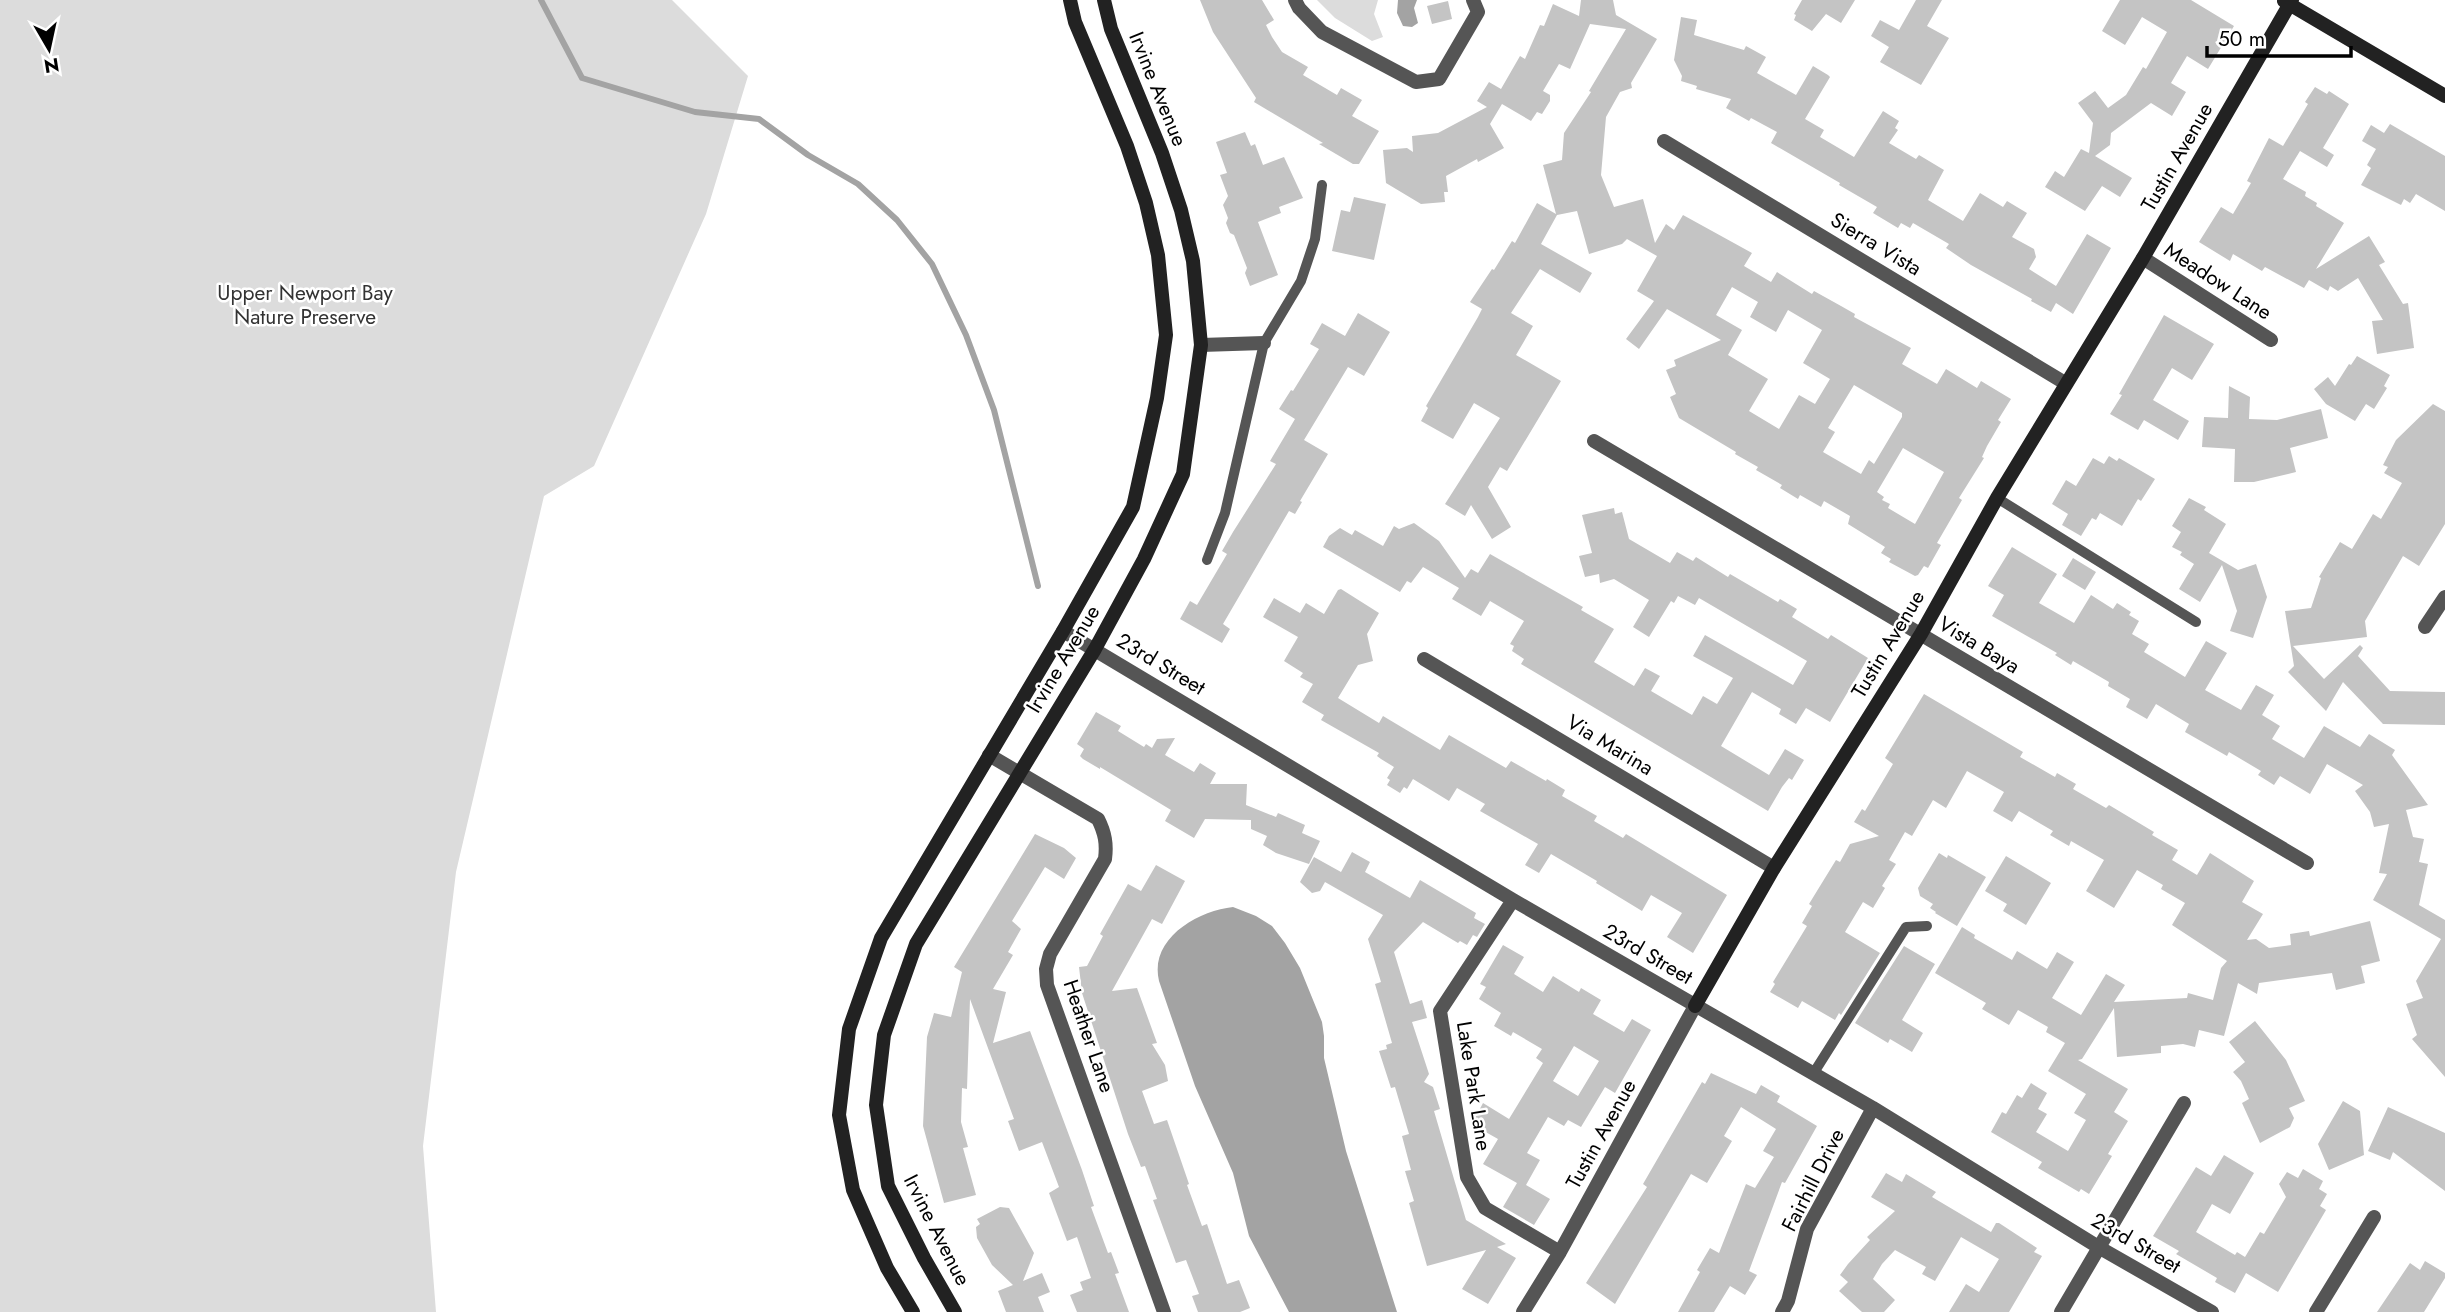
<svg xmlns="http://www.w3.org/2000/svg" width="2445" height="1312" viewBox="0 0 2445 1312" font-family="Jost,sans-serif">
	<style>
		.green { fill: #dcdcdc }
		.water { fill: #a3a3a3 }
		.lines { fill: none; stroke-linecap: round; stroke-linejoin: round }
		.stream { stroke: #a3a3a3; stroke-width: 6 }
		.building { fill: #c4c4c4; fill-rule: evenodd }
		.lane { stroke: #555; stroke-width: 10 }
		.street { stroke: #555; stroke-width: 14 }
		.secondary { stroke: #222; stroke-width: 14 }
		.labels { text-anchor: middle; stroke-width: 5; stroke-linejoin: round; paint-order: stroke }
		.street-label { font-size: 21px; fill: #000; stroke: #fff }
		.park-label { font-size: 21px; fill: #333; stroke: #fff }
	</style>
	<rect width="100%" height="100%" fill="#fff"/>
	<path class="green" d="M0,0H672L748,76L706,214L594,466L544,496L456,872L423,1146L436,1312H0Z
		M1317,0H1378L1374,14L1383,37L1372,41L1335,18Z"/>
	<path class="water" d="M1417,0L1414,8L1418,23L1412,27L1403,26L1397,13L1398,0Z
		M1233,907L1256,916L1272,926L1285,943L1300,968L1322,1022L1324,1036V1058L1346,1151L1397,1312H1289L1249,1236L1233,1173L1195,1086L1159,981C1149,939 1197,911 1233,907Z"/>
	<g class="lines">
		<path class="stream" d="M541,0L582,78L695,112L759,119L808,155L858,184L897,220L932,264L966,335L994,410L1038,586"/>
	</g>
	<path class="building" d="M1200,0H1262L1274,20L1266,25L1272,37L1282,52L1308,67L1303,75L1337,95L1341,88L1362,100L1352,116L1379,131L1359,164H1353L1319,144L1323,143L1254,102L1256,98L1213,32Z
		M1581,0H1613L1616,15L1657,39L1631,83L1632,88L1620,92L1606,117L1601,175L1614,207L1643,199L1655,243L1666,224L1674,230L1683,215L1752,253L1744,266L1771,282L1777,272L1812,294L1814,291L1841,306L1855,314L1854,317L1911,348L1902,364L1937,384L1946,369L1977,388L1981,381L2011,399L1998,420L2001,422L1987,446L1982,457L1984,458L1959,498L1962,500L1937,543L1941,545L1928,568L1924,566L1918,575L1915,576L1889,562L1891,559L1881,553L1885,547L1848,524L1850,516L1824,501L1821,507L1800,495L1798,499L1780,488L1782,485L1756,470L1758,467L1735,454L1736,452L1679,418L1670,397L1676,394L1666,370L1676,366L1674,360L1721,340L1667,309L1639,349L1626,339L1654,301L1637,291L1657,256L1627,239L1622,244L1589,254L1577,211L1557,215L1541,244L1592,273L1580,293L1540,269L1511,313L1533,326L1516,355L1561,381L1507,471L1500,467L1488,487L1511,527L1492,539L1471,505L1465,516L1445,504L1500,418L1474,403L1453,439L1421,421L1428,408L1426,406L1478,317L1482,309L1470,302L1492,269L1494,270L1512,241L1515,243L1537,203L1556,214L1543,165L1562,160L1564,133L1591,92L1589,91L1626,29L1590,24L1570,69L1559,64L1543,91L1550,95V101L1542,114L1537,112L1531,121L1502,104L1490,124L1504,148L1478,162L1477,159L1446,176L1448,192H1444L1445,202L1421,204L1386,183L1383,150L1407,148L1413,152L1412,136L1438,133L1487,107L1477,101L1489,82L1501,89L1520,56L1525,59L1540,25L1544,26L1553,4L1579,16ZM1732,287L1758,302L1750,317L1776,332L1788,310L1822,330L1803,363L1830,379L1815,404L1799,395L1779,429L1749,411L1768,379L1728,355L1742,330L1716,315ZM1854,385L1902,413V417L1874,464L1869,460L1861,474L1823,452L1835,432L1828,428ZM1903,448L1944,472L1915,524L1888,508L1890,504L1882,500L1884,497L1877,492Z
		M1802,0H1855L1841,23L1826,14L1812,31L1794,20L1796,15L1794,14Z
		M1916,0H1942L1927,26L1949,38L1921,85L1880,62L1889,47L1871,36L1880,20L1899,30Z
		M2120,0H2191L2234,26L2208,69L2187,56L2171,83L2186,92L2172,116L2151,103L2111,133L2110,145L2095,156L2132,178L2120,197L2102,186L2085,211L2045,187L2055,171L2064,177L2081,149L2089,153L2093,123L2078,103L2095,91L2108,108L2126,95L2143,67L2146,69L2167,32L2142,17L2125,45L2102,31Z
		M1448,1L1452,19L1432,24L1427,6Z
		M1681,17L1697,20L1694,35L1744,50L1746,46L1766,57L1757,73L1796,95L1813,66L1828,75L1830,77L1805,119L1824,130L1820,137L1854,157L1883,111L1899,121L1895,128L1898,130L1889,143L1916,159L1919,155L1944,170L1928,200L1963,221L1980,193L2003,207L2007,201L2027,213L2012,237L2034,249L2036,257L2029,269L2056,286L2087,234L2111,248L2073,314L2056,303L2051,312L2031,301L2032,299L1971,265L1946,248L1949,244L1913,223L1910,228L1901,223L1898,228L1873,213L1877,207L1839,185L1840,183L1771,143L1777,132L1751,118L1749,121L1726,108L1731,99L1696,89L1697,86L1681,81L1682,76L1674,60Z
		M2315,87L2327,94L2329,91L2349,104L2323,148L2334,155L2327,167L2300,151L2283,179L2306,192L2305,196L2317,203L2316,206L2344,223L2316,269L2369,236L2385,262L2379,265L2403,304L2408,303L2414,348L2377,354L2372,321L2383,320L2358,278L2338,291L2330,286L2328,291L2309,280L2304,288L2265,267L2262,271L2233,254L2230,261L2199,242L2221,207L2233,214L2251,183L2247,181L2269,138L2283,146L2308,104L2305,102Z
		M2390,124L2445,156V211L2416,194L2410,203L2404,199L2401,205L2361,185L2371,168L2367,165L2376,149L2362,141L2371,125L2384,133Z
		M1245,132L1251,146L1255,144L1263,165L1284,157L1303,198L1279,207L1281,213L1258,222L1278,275L1250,286L1245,273L1247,268L1234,235L1230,233L1226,223L1228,218L1223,205L1228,196L1220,175L1227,173L1216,142Z
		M1354,197L1386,204L1374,260L1332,251L1341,210L1350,212Z
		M1358,313L1390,332L1364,376L1348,367L1304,440L1328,454L1300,501L1302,502L1295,514L1289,511L1223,624L1230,629L1222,643L1180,619L1190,601L1197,605L1227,554L1222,551L1233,532L1276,464L1270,461L1295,419L1279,409L1291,390L1293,391L1319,349L1310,344L1322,323L1345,336Z
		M2164,315L2214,344L2192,380L2172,368L2153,400L2189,421L2178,440L2144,420L2138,430L2110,414L2122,395L2119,394Z
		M2357,356L2390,375L2384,386L2387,388L2374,409L2366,404L2355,421L2326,404L2314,389L2328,377L2335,386L2349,364L2351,365Z
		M2229,386L2250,397L2249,419L2277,420L2321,409L2328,438L2290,448L2296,472L2254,482H2234L2235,449L2202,447L2204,417L2228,418Z
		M2433,404L2445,411V524L2419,566L2403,556L2365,621L2367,637L2293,646L2324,679L2360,645L2363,648L2358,656L2390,691L2445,692V725L2383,724L2343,682L2326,711L2288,672L2294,666L2285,611L2311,608L2321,578L2319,577L2340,542L2352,549L2373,514L2381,519L2402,483L2384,473L2388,467L2383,465L2396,440Z
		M2109,456L2117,461L2119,458L2155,479L2141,501L2138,499L2122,526L2100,513L2096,520L2092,518L2081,536L2062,525L2068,514L2052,504L2066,480L2076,486L2093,458L2104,464Z
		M2189,498L2206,507L2204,510L2226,524L2209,553L2238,570L2256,564L2267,597L2253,638L2230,631L2237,611L2222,565L2200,602L2179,589L2194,564L2180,555L2182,552L2172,547L2181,532L2172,526Z
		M1614,508L1615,514L1622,512L1629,539L1670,563L1677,552L1693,561L1696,557L1728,577L1730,574L1778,602L1780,599L1797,609L1792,617L1828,639L1831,635L1868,658L1830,722L1806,708L1796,724L1779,714L1781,709L1752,692L1721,746L1769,775L1785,749L1804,760L1792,780L1789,778L1782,787L1768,811L1521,664L1524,659L1512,651L1514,646L1510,644L1524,621L1490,601L1481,616L1452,599L1459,588L1423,567L1411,583L1407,581L1400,592L1323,547L1329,536L1340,528L1352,535L1355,530L1383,546L1394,526L1399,529L1414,523L1439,541L1465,578L1471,569L1478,573L1490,554L1583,607L1581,610L1614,629L1594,662L1634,686L1645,668L1660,676L1651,691L1692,715L1703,696L1717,704L1733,678L1693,656L1705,635L1793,685L1807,661L1699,598L1695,605L1678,596L1674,603L1671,601L1649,637L1633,627L1649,600L1614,579L1600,583L1599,574L1585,577L1579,556L1592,553L1582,515Z
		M2012,547L2057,574L2039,603L2074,623L2091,595L2113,609L2117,603L2131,612L2129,615L2139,621L2132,634L2149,644L2144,652L2185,677L2206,641L2227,653L2205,690L2241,710L2256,685L2274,695L2262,715L2280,726L2272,739L2304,758L2324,726L2360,747L2369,734L2395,750L2392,755L2428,805L2406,810L2413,837L2424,839L2419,862L2428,864L2419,905L2445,920V1077L2412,1039L2417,1035L2406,1004L2423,998L2416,981L2441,939L2373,900L2387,874L2379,873L2389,824L2374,827L2370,812L2355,791L2363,785L2327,764L2310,794L2280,776L2274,785L2258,775L2261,771L2229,752L2227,756L2185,732L2189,724L2156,704L2147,719L2126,707L2130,699L2108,686L2109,682L2073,661L2071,665L2055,655L2057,653L1992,616L2004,595L1988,586Z
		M2073,558L2096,572L2085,590L2062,576Z
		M1341,589L1379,613L1367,634L1373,661L1358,665L1338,698L1379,723L1383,716L1440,750L1449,735L1506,768L1511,761L1546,781L1547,779L1565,790L1562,796L1597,816L1594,821L1623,838L1626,834L1727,895L1693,953L1667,937L1682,913L1651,895L1642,911L1596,883L1597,881L1551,854L1539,873L1525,865L1538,844L1480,811L1485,804L1457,788L1449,801L1413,779L1407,789L1404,787L1400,793L1387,785L1390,780L1387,778L1394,767L1381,759L1377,756L1379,753L1321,720L1324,715L1302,702L1313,684L1300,677L1303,673L1284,661L1298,637L1263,617L1274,598L1300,613L1306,603L1324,614L1338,590Z
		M1924,694L2023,752L2020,757L2055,777L2057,773L2076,784L2073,789L2106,808L2109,805L2154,832L2152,835L2178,850L2172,860L2197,875L2210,853L2254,881L2242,902L2263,914L2247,940L2256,939L2269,948L2291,945L2290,934L2309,931L2310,936L2370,921L2380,961L2361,966L2365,983L2336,990L2332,973L2259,983L2257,994L2238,983L2224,1036L2199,1030L2195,1047L2183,1044L2161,1046V1053L2117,1057L2114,1008L2082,1059L2078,1060L2128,1089L2114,1112L2128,1121L2108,1154L2112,1156L2089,1194L2081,1189L2079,1192L2038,1168L2042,1162L1991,1132L2002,1112L2006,1114L2017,1095L2022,1098L2031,1083L2047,1093L2038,1109L2047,1114L2036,1132L2068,1151L2086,1120L2074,1113L2086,1094L2048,1071L2065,1043L2046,1032L2048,1027L2018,1010L2009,1025L1982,1009L1986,1003L1935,973L1962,927L1975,935L1974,938L2012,960L2017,951L2047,969L2057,952L2074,962L2052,998L2081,1015L2106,974L2125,985L2114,1002L2187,998L2188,993L2213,1000L2221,968L2227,961L2172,925L2185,903L2161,889L2163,885L2137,870L2114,908L2086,891L2104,860L2071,841L2069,846L2050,835L2053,831L2019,811L2012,822L1993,811L2004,792L1967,771L1946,808L1933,800L1912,836L1905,832L1889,860L1896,864L1882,886L1885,888L1873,908L1863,902L1845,932L1880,953L1841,1015L1839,1013L1835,1020L1802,1001L1798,1008L1770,992L1775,984L1773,982L1807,926L1802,923L1812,906L1809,904L1836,860L1840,862L1850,844L1879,836L1854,822L1862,809L1865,811L1893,764L1885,758Z
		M1096,712L1121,726L1118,731L1144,747L1146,744L1152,748L1157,739L1175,738L1165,755L1194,772L1200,763L1216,773L1210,784H1247L1246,805L1276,817L1278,813L1305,825L1302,833L1320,841L1309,864L1276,853L1263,845L1267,836L1251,829V820L1205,819L1194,838L1165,821L1171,810L1100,767V769L1083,759L1080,756L1084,749L1077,744Z
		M1035,834L1064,848L1076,858L1064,879L1045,867L1012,921L1021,929L1008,952L1013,955L993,989L1006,992L993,1043L1030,1031L1082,1170L1094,1206L1091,1207L1108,1253L1111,1252L1119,1273L1115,1274L1129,1312H1077L1070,1295L1083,1290L1080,1282L1091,1278L1077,1237L1067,1241L1049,1193L1059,1187L1042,1142L1019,1151L1008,1121L1014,1119L970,999L967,1089L962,1088L961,1122L968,1147L963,1148L976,1195L944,1203L923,1126L927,1037L934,1013L951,1017L962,972L954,967Z
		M1352,852L1370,862L1365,872L1410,898L1420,880L1476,913L1474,918L1485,924L1477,937L1473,935L1467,945L1460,941L1458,943L1423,922L1394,952L1410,1004L1422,1000L1427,1018L1412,1022L1429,1074L1424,1082L1433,1087L1440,1109L1434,1111L1466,1220L1506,1244L1497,1247L1516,1258L1488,1304L1462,1289L1486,1250L1427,1266L1409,1203L1414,1201L1405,1171L1411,1170L1402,1136L1409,1134L1395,1087L1391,1088L1379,1051L1387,1049L1386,1045L1392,1043L1375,984L1381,982L1368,939L1383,915L1325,882L1320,891L1312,893L1300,882L1314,857L1341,872Z
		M1939,853L1947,858L1948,855L1986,877L1957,926L1935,913L1936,912L1930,908L1933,904L1920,896L1918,888Z
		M2006,856L2051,883L2026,925L2003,911L2007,904L1985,891Z
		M1156,865L1185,881L1162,924L1152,919L1112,991L1137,988L1157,1043L1152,1044L1165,1065L1168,1081L1142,1091L1154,1124L1167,1120L1189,1184L1187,1185L1202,1226L1207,1224L1227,1284L1239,1280L1250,1308L1240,1312H1198L1192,1296L1199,1294L1186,1260L1176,1263L1153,1200L1157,1199L1145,1166L1141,1167L1128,1134L1082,993L1079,967L1087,966L1103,936L1100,934L1128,884L1141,891Z
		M1503,945L1524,957L1514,974L1543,992L1553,976L1579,992L1581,988L1601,1000L1593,1014L1624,1032L1632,1019L1651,1030L1615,1093L1605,1087L1581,1127L1568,1120L1564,1126L1548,1117L1527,1153L1540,1160L1526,1185L1550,1199L1534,1225L1503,1207L1517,1183L1483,1164L1498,1139L1482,1130V1124L1474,1120L1483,1103L1509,1119L1543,1063L1536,1058L1542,1049L1513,1032L1511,1036L1494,1026L1501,1013L1479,999L1486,987L1480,984ZM1574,1046L1599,1061L1578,1096L1553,1081Z
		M1904,946L1935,964L1902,1020L1923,1033L1912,1052L1890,1039L1888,1043L1855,1023Z
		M2255,1021L2286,1060L2305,1101L2289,1108L2294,1118L2290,1127L2260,1143L2242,1103L2249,1099L2241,1081L2233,1072L2245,1062L2229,1042Z
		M1711,1073L1756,1094L1761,1085L1780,1096L1777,1102L1817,1126L1785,1183L1782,1182L1749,1271L1757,1275L1745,1295L1730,1286L1714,1312H1678L1700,1272L1697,1270L1710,1248L1719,1253L1746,1184L1755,1188L1774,1157L1763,1151L1776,1129L1741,1107L1724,1136L1732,1141L1707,1183L1691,1174L1615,1304L1586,1283L1647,1187L1643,1184L1702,1082L1705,1084Z
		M2343,1101L2360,1111L2364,1155L2329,1170L2318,1144Z
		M2388,1107L2445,1133V1191L2393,1152L2390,1160L2368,1151Z
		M2224,1155L2254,1173L2230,1214L2212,1204L2196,1232L2235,1255L2237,1252L2245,1257L2260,1232L2264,1234L2286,1197L2279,1184L2287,1172L2298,1178L2303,1169L2323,1181L2319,1189L2327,1194L2320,1206L2326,1210L2278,1292L2246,1273L2235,1293L2215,1282L2217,1278L2176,1254L2179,1251L2153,1236L2196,1167L2211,1176Z
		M1886,1173L1902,1182L1906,1174L1936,1192L1932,1197L1991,1232L1996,1223H1999L2037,1248L2034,1252L2042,1256L2009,1312H1949L1966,1284L1979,1292L1999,1259L1961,1237L1935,1281L1922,1274L1926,1267L1895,1250L1882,1264L1873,1279L1895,1300L1884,1312H1862L1839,1291L1848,1282L1840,1275L1848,1264L1870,1240L1867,1237L1895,1211L1871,1197Z
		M1000,1207L1009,1208L1034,1253L1023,1281L1042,1273L1050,1292L1038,1297L1044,1312H1006L998,1291L1013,1285L992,1265L977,1238L976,1227L980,1224L977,1219Z
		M2425,1261L2445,1273V1278L2424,1312H2377L2410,1263L2420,1270Z"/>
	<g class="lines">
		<path class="lane" d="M1997,498L2196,622
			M1207,560L1225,513L1264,343L1301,281L1315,239L1322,185
			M1813,1074L1906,927L1927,926"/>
		<path class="street" d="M1295,0L1299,8L1322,32L1416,82L1439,79L1478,12L1473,0
			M1664,141L2065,383
			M2143,258L2271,340
			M1201,345L1264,343
			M1594,441L2307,863
			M2425,627L2445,597
			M1063,631L1513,900L1873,1108L2100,1248L2212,1312
			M1424,659L1774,868
			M989,755L1098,819C1105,833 1107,844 1105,859L1050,954L1046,969L1047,985L1164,1312
			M1513,900L1440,1011L1467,1177L1485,1208L1560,1252
			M1523,1312L1560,1252L1695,1006
			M1782,1312L1788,1301L1807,1229L1873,1108
			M2061,1312L2184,1103
			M2316,1312L2374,1217"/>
		<path class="secondary" d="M2284,1L2445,96
			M1695,1006L1774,868L1921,634L1997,498L2143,258L2292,0
			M913,1312L887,1268L853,1190L839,1115L849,1029L881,938L1063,631L1133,507L1157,398L1166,335L1158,255L1146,203L1127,146L1075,22L1070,0
			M955,1312L924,1258L888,1186L876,1105L884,1035L916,944L1095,649L1144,559L1183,474L1201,345L1193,261L1181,210L1162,153L1111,29L1104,0"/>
	</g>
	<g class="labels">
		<g class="street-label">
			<text transform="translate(1158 89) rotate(68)" y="7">Irvine Avenue</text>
			<text transform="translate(2177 157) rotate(-60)" y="7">Tustin Avenue</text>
			<text transform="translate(1876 244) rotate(31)" y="7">Sierra Vista</text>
			<text transform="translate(2218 281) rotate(33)" y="7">Meadow Lane</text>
			<text transform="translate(1888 644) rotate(-59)" y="7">Tustin Avenue</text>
			<text transform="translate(1979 645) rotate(31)" y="7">Vista Baya</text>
			<text transform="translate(1063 659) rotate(-59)" y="7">Irvine Avenue</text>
			<text transform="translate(1161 664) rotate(31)" y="7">23rd Street</text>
			<text transform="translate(1610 745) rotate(31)" y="7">Via Marina</text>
			<text transform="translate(1648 954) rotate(30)" y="7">23rd Street</text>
			<text transform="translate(1089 1036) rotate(71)" y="7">Heather Lane</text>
			<text transform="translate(1474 1086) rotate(81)" y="7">Lake Park Lane</text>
			<text transform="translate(1601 1134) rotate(-61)" y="7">Tustin Avenue</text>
			<text transform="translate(1813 1180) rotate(-63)" y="7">Fairhill Drive</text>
			<text transform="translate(937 1230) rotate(63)" y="7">Irvine Avenue</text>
			<text transform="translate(2136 1243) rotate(30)" y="7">23rd Street</text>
		</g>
		<g class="park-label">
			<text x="305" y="300">Upper Newport Bay<tspan x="305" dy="24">Nature Preserve</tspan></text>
		</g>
	</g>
	<g transform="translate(49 49) rotate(171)" stroke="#ffffff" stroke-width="5" paint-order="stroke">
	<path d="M0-5L12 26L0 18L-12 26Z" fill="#000000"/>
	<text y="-10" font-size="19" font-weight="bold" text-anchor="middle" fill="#000000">N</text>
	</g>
	<path d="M2207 46v10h144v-10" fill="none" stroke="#000000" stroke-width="3.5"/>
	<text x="2218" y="46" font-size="21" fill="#000000" stroke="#ffffff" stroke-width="5" paint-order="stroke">50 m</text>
</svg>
